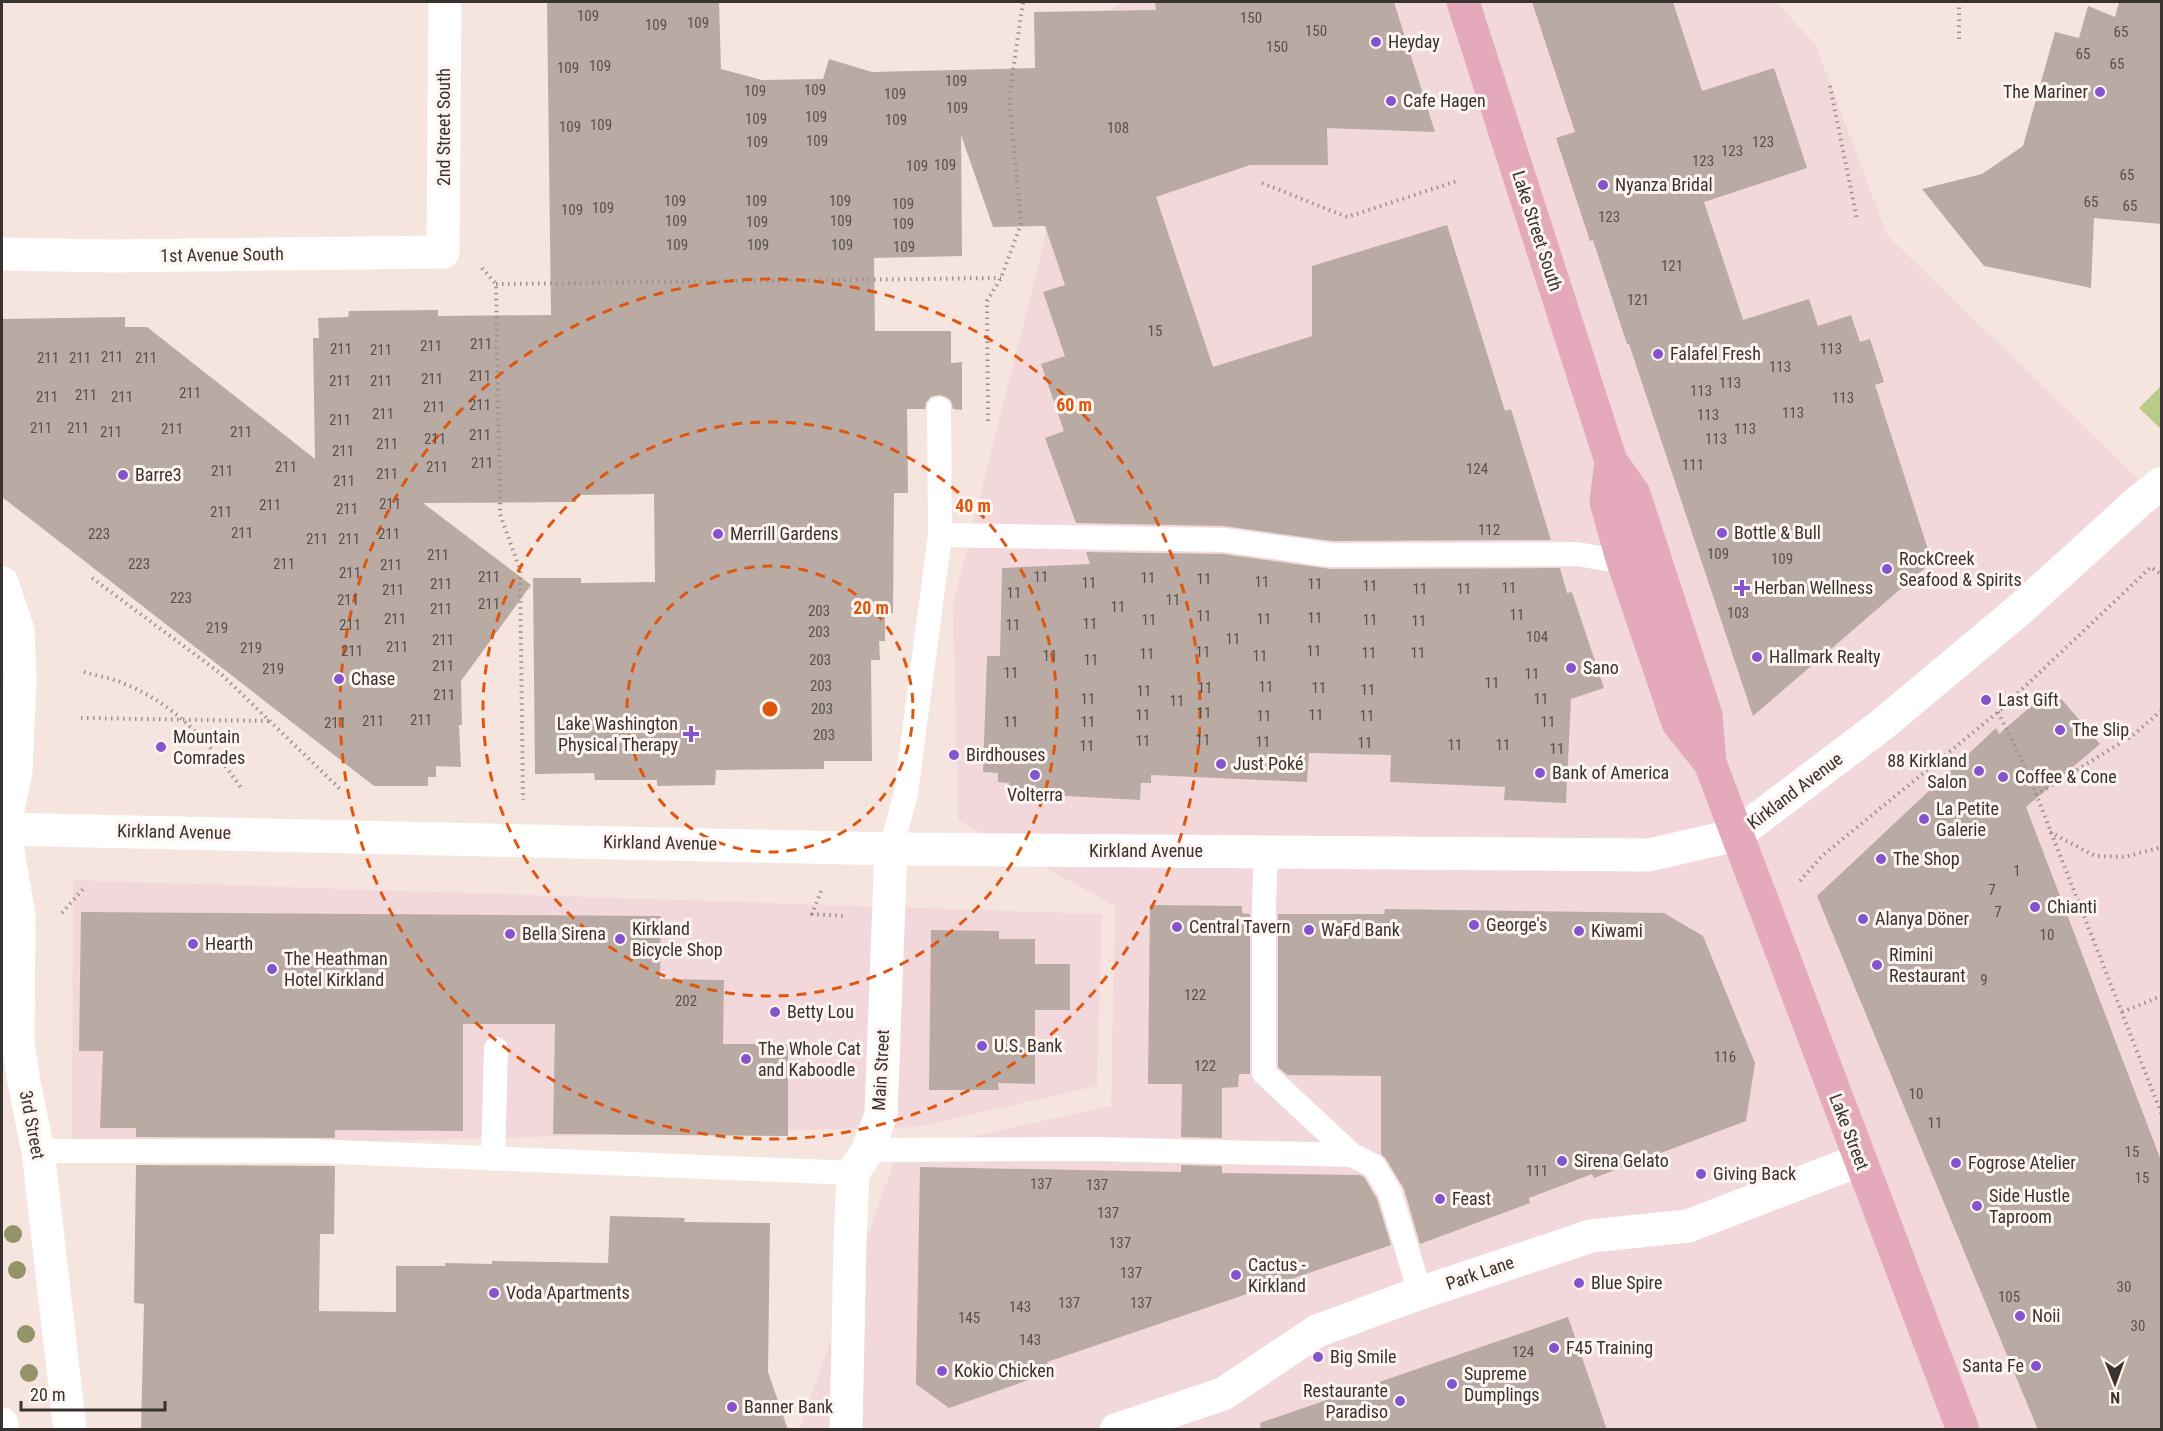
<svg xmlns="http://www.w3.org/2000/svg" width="2163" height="1431" viewBox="0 0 2163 1431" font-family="'Roboto Condensed',sans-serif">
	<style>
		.commercial { fill: #f2d8db }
		.green { fill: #b9cb89 }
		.building { fill: #b9aaa3 }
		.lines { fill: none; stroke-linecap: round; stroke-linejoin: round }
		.path { stroke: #9c918c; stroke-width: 4; stroke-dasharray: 1.5 4.5; stroke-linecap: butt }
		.service { stroke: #fff; stroke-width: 24 }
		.minor { stroke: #fff; stroke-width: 33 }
		.tertiary { stroke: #fff; stroke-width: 33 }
		.secondary { stroke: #fff; stroke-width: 33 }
		.primary { stroke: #e4a9ba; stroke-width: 33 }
		.tree { fill: #949469 }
		.ring { fill: none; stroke: #df570e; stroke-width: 3; stroke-dasharray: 10 8 }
		.poi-dot { fill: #8554cd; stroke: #fef4f0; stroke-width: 2 }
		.labels { text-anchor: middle; stroke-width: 6; stroke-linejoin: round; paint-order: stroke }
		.number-label { font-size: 15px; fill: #59514d }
		.poi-label { font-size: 18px; fill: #393330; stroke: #fef4f0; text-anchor: start }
		.street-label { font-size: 18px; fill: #393330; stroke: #fef4f0 }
		.centre { fill: #df570e; stroke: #fef4f0; stroke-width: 3 }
		.ring-label { font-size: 18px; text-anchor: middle; font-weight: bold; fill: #df570e; stroke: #fef4f0; stroke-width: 6; stroke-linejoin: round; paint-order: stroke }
	</style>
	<rect width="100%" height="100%" fill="#f6e5de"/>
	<path class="commercial" d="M1123,2H1776L1816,45L1887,235L2161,501V1429L799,1430L897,1153L1111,1106L1115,906L958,820L953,604L1101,15Z
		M73,880L1102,914L1097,1086L917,1127L72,1149Z"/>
	<path class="green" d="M2161,386V429L2139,408Z"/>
	<path class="building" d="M547,2H719L721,69L762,80L823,79L829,59L872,72L1035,68L1034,12L1156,10L1155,2H1394L1435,132L1327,128L1328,165H1250L1156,197L1213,367L1312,336V266L1447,225L1505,411L1511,409L1551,540L1332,541L1224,526L1076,523L1045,438L1064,431L1041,364L1065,356L1043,292L1065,285L1045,226L993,227L961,135L962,256L874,258L875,331H951V363L962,362V410L953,409L951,401L946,397L939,395L931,397L926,403L925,409H907L908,493H894L893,613H885V641H879L880,660H871L872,761H824V769L716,770L715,785L657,786V780H595L594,773L535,774L533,578H581V583L655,582L654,494L577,495L576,502L423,503L531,585L461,681L462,725H459L461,767L436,766V777H428V786H374L2,497V319L125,317V327H147L315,459L313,338H319L318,318L348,317L349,311L438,310V316L551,315Z
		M1532,2H1673L1702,91L1774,68L1807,168L1704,202L1743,320L1809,299L1818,326L1851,315L1860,342L1870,339L1884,382L1875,385L1932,562L1753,716L1629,344H1627L1593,240L1590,241L1556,138L1575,132Z
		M2119,2H2162V224L2094,218L2091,288L1984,266L1922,189L1982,174L2023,146L2055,32L2079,38L2088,6L2115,17Z
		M1086,552L1223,554L1331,569L1560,568L1567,593L1572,592L1604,688L1571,699L1566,803L1504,800L1505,787L1390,782L1391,755L1309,753L1307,782L1151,775V783H1141L1140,800L1009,793V783L998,782V773L983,772L987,656H1000L1002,568L1090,564Z
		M2052,688L2100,744L2026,807L2162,1163V1430H2038L1817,896L1996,728L1999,734Z
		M1150,905L1242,906V913L1250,914V1074H1239L1238,1087L1222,1088V1138L1181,1137L1182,1084H1148Z
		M1385,909L1664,913L1703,936L1755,1063L1746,1121L1594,1178L1592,1174L1529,1198L1530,1203L1420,1244L1404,1189L1386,1159L1381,1154V1076L1287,1075L1278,1067V914H1384Z
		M81,912L661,916L660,979L724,980L723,1044H788V1136L553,1134L555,1024H463V1131L335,1130V1138L136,1137V1128H100L103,1051H79Z
		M931,930L999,931V939H1035V964H1070V1010H1035V1084L998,1083L999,1090H929Z
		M136,1165L335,1166L334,1234H320L319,1311L396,1312V1266H445V1263L492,1264V1261L608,1263L610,1216L685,1218L684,1222L770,1223L768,1372L788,1430H141L144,1304L134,1303Z
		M1181,1165L1222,1166V1173L1360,1175L1364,1177L1377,1199L1391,1245L1047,1362L1051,1372L949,1408L916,1384L920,1167L1181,1172Z
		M1568,1317L1607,1430H1261L1260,1423Z"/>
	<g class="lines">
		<path class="path" d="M1959,39V2
			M1830,86L1857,219
			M1262,183L1347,217L1457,181
			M482,268L496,284L500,514L520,570L523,800
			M496,284L1001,278
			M988,421L987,301L1001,278L1021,224L1009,97L1023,2
			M92,578L220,673L342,791
			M84,672C97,676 112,678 125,684C175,704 211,744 241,788
			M1998,712L2027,771L2162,1115
			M81,718L270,721
			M2036,795L2132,736L2162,710
			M2050,832L2095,856L2124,857L2162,847
			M1800,881L1822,856L1998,712L2151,567L2162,575
			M821,891L812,914L846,916
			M62,913L83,889
			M2122,1012L2162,996"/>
		<path class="service" d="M939,409L940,535
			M891,849L906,793L940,535L1224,540L1331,555L1577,554L1623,562
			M1266,852L1264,904V1073L1352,1155
			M868,1150L1094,1149L1352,1155L1374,1166L1390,1193L1420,1293
			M38,1151H311L853,1173
			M493,1159L496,1049"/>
		<path class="minor" d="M2,254L113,256L443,252L445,2
			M1736,835L1883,724L2019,610L2140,500L2162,483
			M846,1430L850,1243L853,1173L868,1150L881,1114L891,849
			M1116,1430L1223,1394L1317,1331L1420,1293L1591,1236L1688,1226L1860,1160"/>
		<path class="tertiary" d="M2,583L18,630L20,679L16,771L4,829"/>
		<path class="secondary" d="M2,829L891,849L1649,855L1736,835
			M4,829L19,916L18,1043L24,1082L38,1151L70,1430
			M2,1424V1430"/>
		<path class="primary" d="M1463,2L1611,461L1634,494L1706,715L1710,763L1963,1430
			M1611,461L1606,502L1623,562L1678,723L1710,763"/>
	</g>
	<g class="tree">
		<circle cx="13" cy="1234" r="9"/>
		<circle cx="17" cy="1270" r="9"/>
		<circle cx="26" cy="1334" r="9"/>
		<circle cx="29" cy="1373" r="9"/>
	</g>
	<g class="ring">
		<circle cx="770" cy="709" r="143"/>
		<circle cx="770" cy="709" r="287"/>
		<circle cx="770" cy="709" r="430"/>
	</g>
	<g class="poi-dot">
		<circle cx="1376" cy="42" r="6"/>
		<circle cx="2100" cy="92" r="6"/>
		<circle cx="1391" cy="101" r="6"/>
		<circle cx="1603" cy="185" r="6"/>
		<circle cx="1658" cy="354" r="6"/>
		<circle cx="123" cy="475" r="6"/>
		<circle cx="1722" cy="533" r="6"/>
		<circle cx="718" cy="534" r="6"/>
		<circle cx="1887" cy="569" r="6"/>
		<path d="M1739 579h6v6h6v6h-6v6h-6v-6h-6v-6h6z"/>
		<circle cx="1757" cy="657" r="6"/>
		<circle cx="1571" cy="668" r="6"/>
		<circle cx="339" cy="679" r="6"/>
		<circle cx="1986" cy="700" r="6"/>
		<circle cx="2060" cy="730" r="6"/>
		<path d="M688 725h6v6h6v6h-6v6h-6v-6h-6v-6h6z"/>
		<circle cx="161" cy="747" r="6"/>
		<circle cx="954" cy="755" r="6"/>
		<circle cx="1221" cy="764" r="6"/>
		<circle cx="1979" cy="771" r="6"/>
		<circle cx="1540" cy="773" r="6"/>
		<circle cx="1035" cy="775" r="6"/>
		<circle cx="2003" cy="777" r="6"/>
		<circle cx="1924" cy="819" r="6"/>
		<circle cx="1881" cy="859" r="6"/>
		<circle cx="2035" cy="907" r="6"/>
		<circle cx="1863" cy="919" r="6"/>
		<circle cx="1474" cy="925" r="6"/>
		<circle cx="1177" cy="927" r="6"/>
		<circle cx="1309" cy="930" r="6"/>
		<circle cx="1579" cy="931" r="6"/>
		<circle cx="510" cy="934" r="6"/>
		<circle cx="620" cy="939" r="6"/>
		<circle cx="193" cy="944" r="6"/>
		<circle cx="1877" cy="965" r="6"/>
		<circle cx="272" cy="969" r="6"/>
		<circle cx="775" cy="1012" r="6"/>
		<circle cx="982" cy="1046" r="6"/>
		<circle cx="746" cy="1059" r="6"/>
		<circle cx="1562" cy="1161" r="6"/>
		<circle cx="1956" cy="1163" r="6"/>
		<circle cx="1701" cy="1174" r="6"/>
		<circle cx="1440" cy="1199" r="6"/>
		<circle cx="1977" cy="1206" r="6"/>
		<circle cx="1236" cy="1275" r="6"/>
		<circle cx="1579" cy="1283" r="6"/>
		<circle cx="494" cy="1293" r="6"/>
		<circle cx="2020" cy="1316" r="6"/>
		<circle cx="1554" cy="1348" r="6"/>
		<circle cx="1318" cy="1357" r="6"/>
		<circle cx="2036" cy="1366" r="6"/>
		<circle cx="942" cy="1371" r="6"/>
		<circle cx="1452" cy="1384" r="6"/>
		<circle cx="1400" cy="1401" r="6"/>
		<circle cx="732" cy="1407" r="6"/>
	</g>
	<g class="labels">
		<g class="number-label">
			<text x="588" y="21">109</text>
			<text x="1251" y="23">150</text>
			<text x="698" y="28">109</text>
			<text x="656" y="30">109</text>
			<text x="1316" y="36">150</text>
			<text x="2121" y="37">65</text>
			<text x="1277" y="52">150</text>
			<text x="2083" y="59">65</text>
			<text x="2117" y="69">65</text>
			<text x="600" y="71">109</text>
			<text x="568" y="73">109</text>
			<text x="956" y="86">109</text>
			<text x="815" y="95">109</text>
			<text x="755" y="96">109</text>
			<text x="895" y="99">109</text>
			<text x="957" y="113">109</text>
			<text x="816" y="122">109</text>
			<text x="756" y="124">109</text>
			<text x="896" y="125">109</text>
			<text x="601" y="130">109</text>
			<text x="570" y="132">109</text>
			<text x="1118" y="133">108</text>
			<text x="817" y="146">109</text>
			<text x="757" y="147">109</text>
			<text x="1763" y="147">123</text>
			<text x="1732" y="156">123</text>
			<text x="1703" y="166">123</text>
			<text x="945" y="170">109</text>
			<text x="917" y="171">109</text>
			<text x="2127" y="180">65</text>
			<text x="675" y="206">109</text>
			<text x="756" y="206">109</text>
			<text x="840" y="206">109</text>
			<text x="2091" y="207">65</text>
			<text x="903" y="209">109</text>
			<text x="2130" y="211">65</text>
			<text x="603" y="213">109</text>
			<text x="572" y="215">109</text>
			<text x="1609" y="222">123</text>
			<text x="676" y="226">109</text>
			<text x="841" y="226">109</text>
			<text x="757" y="227">109</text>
			<text x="903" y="229">109</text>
			<text x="677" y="250">109</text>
			<text x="758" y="250">109</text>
			<text x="842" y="250">109</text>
			<text x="904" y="252">109</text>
			<text x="1672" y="271">121</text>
			<text x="1638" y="305">121</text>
			<text x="1155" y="336">15</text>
			<text x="481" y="349">211</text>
			<text x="431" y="351">211</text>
			<text x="341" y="354">211</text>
			<text x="1831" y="354">113</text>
			<text x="381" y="355">211</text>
			<text x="112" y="362">211</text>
			<text x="48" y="363">211</text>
			<text x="80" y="363">211</text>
			<text x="146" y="363">211</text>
			<text x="1780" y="372">113</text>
			<text x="480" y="381">211</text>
			<text x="432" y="384">211</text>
			<text x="340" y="386">211</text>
			<text x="381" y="386">211</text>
			<text x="1730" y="388">113</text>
			<text x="1701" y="396">113</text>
			<text x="190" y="398">211</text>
			<text x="86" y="400">211</text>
			<text x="47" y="402">211</text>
			<text x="122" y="402">211</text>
			<text x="1843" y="403">113</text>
			<text x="480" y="410">211</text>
			<text x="434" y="412">211</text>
			<text x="1793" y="418">113</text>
			<text x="383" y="419">211</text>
			<text x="1708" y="420">113</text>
			<text x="340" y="425">211</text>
			<text x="41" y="433">211</text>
			<text x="78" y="433">211</text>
			<text x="172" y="434">211</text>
			<text x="1745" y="434">113</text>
			<text x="111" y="437">211</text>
			<text x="241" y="437">211</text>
			<text x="480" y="440">211</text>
			<text x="435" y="444">211</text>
			<text x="1716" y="444">113</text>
			<text x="387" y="449">211</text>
			<text x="343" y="456">211</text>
			<text x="482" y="468">211</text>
			<text x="1693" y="470">111</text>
			<text x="286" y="472">211</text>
			<text x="437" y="472">211</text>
			<text x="1477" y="474">124</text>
			<text x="222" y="476">211</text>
			<text x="387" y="479">211</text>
			<text x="344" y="486">211</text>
			<text x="390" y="509">211</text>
			<text x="270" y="510">211</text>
			<text x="347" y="514">211</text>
			<text x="221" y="517">211</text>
			<text x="1489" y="535">112</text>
			<text x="242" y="538">211</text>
			<text x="99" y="539">223</text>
			<text x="389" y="539">211</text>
			<text x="317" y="544">211</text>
			<text x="349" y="544">211</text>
			<text x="1718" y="559">109</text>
			<text x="438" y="560">211</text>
			<text x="1782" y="564">109</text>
			<text x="139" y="569">223</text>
			<text x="284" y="569">211</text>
			<text x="391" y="570">211</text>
			<text x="350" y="578">211</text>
			<text x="489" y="582">211</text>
			<text x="1041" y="582">11</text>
			<text x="1148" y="583">11</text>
			<text x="1204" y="584">11</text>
			<text x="1262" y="587">11</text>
			<text x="1089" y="588">11</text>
			<text x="441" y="589">211</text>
			<text x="1315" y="589">11</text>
			<text x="1370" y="591">11</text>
			<text x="1509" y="593">11</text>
			<text x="1420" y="594">11</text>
			<text x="1464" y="594">11</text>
			<text x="393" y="595">211</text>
			<text x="1014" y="598">11</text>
			<text x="181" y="603">223</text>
			<text x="348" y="605">211</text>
			<text x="1173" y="605">11</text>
			<text x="489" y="609">211</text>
			<text x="1118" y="612">11</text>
			<text x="441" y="614">211</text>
			<text x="819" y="616">203</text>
			<text x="1738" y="618">103</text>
			<text x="1517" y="620">11</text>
			<text x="1204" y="621">11</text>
			<text x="1315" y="623">11</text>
			<text x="395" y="624">211</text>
			<text x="1264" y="624">11</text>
			<text x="1149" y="625">11</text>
			<text x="1370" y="625">11</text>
			<text x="1419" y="626">11</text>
			<text x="1090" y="629">11</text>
			<text x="350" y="630">211</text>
			<text x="1013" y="630">11</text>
			<text x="217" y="633">219</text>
			<text x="819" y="637">203</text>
			<text x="1537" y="642">104</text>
			<text x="1233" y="644">11</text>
			<text x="443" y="645">211</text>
			<text x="397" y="652">211</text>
			<text x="251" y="653">219</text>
			<text x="352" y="656">211</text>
			<text x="1314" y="656">11</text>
			<text x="1203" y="657">11</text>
			<text x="1369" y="658">11</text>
			<text x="1418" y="658">11</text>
			<text x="1147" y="659">11</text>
			<text x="1050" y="661">11</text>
			<text x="1260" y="661">11</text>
			<text x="820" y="665">203</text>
			<text x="1091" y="665">11</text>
			<text x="443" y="671">211</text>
			<text x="273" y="674">219</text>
			<text x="1011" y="678">11</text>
			<text x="1532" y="679">11</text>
			<text x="1492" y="688">11</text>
			<text x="821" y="691">203</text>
			<text x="1266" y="692">11</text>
			<text x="1205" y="693">11</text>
			<text x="1319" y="693">11</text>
			<text x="1368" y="695">11</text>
			<text x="1144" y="696">11</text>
			<text x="444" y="700">211</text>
			<text x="1088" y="704">11</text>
			<text x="1541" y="704">11</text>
			<text x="1177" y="706">11</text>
			<text x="822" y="714">203</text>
			<text x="1204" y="718">11</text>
			<text x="1143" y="720">11</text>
			<text x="1316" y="720">11</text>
			<text x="1264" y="721">11</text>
			<text x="1367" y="721">11</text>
			<text x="421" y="725">211</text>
			<text x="373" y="726">211</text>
			<text x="1011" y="727">11</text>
			<text x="1088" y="727">11</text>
			<text x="1548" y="727">11</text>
			<text x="335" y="728">211</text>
			<text x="824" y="740">203</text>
			<text x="1203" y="745">11</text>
			<text x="1143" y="746">11</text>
			<text x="1263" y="747">11</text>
			<text x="1365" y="748">11</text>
			<text x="1455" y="750">11</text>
			<text x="1503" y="750">11</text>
			<text x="1087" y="751">11</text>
			<text x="1557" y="754">11</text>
			<text x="2017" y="876">1</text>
			<text x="1992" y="895">7</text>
			<text x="1998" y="917">7</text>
			<text x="2047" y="940">10</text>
			<text x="1984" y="985">9</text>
			<text x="1195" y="1000">122</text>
			<text x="686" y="1006">202</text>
			<text x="1725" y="1062">116</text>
			<text x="1205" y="1071">122</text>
			<text x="1916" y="1099">10</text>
			<text x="1935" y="1128">11</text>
			<text x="2132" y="1157">15</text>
			<text x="1537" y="1176">111</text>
			<text x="2142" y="1183">15</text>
			<text x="1041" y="1189">137</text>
			<text x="1097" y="1190">137</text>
			<text x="1108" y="1218">137</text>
			<text x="1120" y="1248">137</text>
			<text x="1131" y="1278">137</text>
			<text x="2124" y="1292">30</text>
			<text x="2009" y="1302">105</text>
			<text x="1069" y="1308">137</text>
			<text x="1141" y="1308">137</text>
			<text x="1020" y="1312">143</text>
			<text x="969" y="1323">145</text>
			<text x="2138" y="1331">30</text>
			<text x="1030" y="1345">143</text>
			<text x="1523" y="1357">124</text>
		</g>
		<g class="poi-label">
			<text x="1388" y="48">Heyday</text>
			<text x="2088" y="98" text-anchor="end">The Mariner</text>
			<text x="1403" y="107">Cafe Hagen</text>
			<text x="1615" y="191">Nyanza Bridal</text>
			<text x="1670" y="360">Falafel Fresh</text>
			<text x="135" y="481">Barre3</text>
			<text x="1734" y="539">Bottle &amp; Bull</text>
			<text x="730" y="540">Merrill Gardens</text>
			<text x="1899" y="565">RockCreek<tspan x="1899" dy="21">Seafood &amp; Spirits</tspan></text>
			<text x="1754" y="594">Herban Wellness</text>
			<text x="1769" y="663">Hallmark Realty</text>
			<text x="1583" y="674">Sano</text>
			<text x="351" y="685">Chase</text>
			<text x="1998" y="706">Last Gift</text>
			<text x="678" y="730" text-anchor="end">Lake Washington<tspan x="678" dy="21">Physical Therapy</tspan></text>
			<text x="2072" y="736">The Slip</text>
			<text x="173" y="743">Mountain<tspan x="173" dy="21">Comrades</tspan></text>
			<text x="966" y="761">Birdhouses</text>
			<text x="1967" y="767" text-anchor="end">88 Kirkland<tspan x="1967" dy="21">Salon</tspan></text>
			<text x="1233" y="770">Just Poké</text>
			<text x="1552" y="779">Bank of America</text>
			<text x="2015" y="783">Coffee &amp; Cone</text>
			<text x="1035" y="801" text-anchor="middle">Volterra</text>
			<text x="1936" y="815">La Petite<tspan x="1936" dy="21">Galerie</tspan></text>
			<text x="1893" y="865">The Shop</text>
			<text x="2047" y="913">Chianti</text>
			<text x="1875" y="925">Alanya Döner</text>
			<text x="1486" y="931">George's</text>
			<text x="1189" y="933">Central Tavern</text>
			<text x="632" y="935">Kirkland<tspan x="632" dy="21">Bicycle Shop</tspan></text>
			<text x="1321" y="936">WaFd Bank</text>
			<text x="1591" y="937">Kiwami</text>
			<text x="522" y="940">Bella Sirena</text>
			<text x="205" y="950">Hearth</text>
			<text x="1889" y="961">Rimini<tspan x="1889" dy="21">Restaurant</tspan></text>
			<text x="284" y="965">The Heathman<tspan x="284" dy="21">Hotel Kirkland</tspan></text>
			<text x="787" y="1018">Betty Lou</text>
			<text x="994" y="1052">U.S. Bank</text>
			<text x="758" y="1055">The Whole Cat<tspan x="758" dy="21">and Kaboodle</tspan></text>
			<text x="1574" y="1167">Sirena Gelato</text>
			<text x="1968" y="1169">Fogrose Atelier</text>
			<text x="1713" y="1180">Giving Back</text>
			<text x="1989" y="1202">Side Hustle<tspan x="1989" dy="21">Taproom</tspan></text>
			<text x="1452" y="1205">Feast</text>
			<text x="1248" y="1271">Cactus -<tspan x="1248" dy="21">Kirkland</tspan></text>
			<text x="1591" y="1289">Blue Spire</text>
			<text x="506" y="1299">Voda Apartments</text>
			<text x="2032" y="1322">Noii</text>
			<text x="1566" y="1354">F45 Training</text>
			<text x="1330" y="1363">Big Smile</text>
			<text x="2024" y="1372" text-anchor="end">Santa Fe</text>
			<text x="954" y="1377">Kokio Chicken</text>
			<text x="1464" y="1380">Supreme<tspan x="1464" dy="21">Dumplings</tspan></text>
			<text x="1388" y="1397" text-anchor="end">Restaurante<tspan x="1388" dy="21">Paradiso</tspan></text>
			<text x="744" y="1413">Banner Bank</text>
		</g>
		<g class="street-label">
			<text transform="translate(444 127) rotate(-90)" y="6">2nd Street South</text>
			<text transform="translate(1537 231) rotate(72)" y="6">Lake Street South</text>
			<text transform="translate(222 255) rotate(-1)" y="6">1st Avenue South</text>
			<text transform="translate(1795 791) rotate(-37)" y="6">Kirkland Avenue</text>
			<text transform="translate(174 832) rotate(1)" y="6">Kirkland Avenue</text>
			<text transform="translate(660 843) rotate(1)" y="6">Kirkland Avenue</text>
			<text x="1146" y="857">Kirkland Avenue</text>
			<text transform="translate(881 1070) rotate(-87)" y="6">Main Street</text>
			<text transform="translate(32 1125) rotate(79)" y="6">3rd Street</text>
			<text transform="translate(1849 1132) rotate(69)" y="6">Lake Street</text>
			<text transform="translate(1480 1273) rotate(-19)" y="6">Park Lane</text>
		</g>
	</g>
	<circle cx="770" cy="709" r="9" class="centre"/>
	<g class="ring-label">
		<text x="1074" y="411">60 m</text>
		<text x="973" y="512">40 m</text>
		<text x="871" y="614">20 m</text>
	</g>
	<rect width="2163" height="1431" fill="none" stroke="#393330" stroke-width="6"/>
	<g transform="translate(2115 1383) rotate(179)" stroke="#fef4f0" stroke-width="4.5" paint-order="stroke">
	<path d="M0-4.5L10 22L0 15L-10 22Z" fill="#393330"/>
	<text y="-9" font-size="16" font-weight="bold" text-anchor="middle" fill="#393330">N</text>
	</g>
	<path d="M21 1401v9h144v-9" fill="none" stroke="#393330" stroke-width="3"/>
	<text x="30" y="1401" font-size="18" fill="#393330" stroke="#fef4f0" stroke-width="4.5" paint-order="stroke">20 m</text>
</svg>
